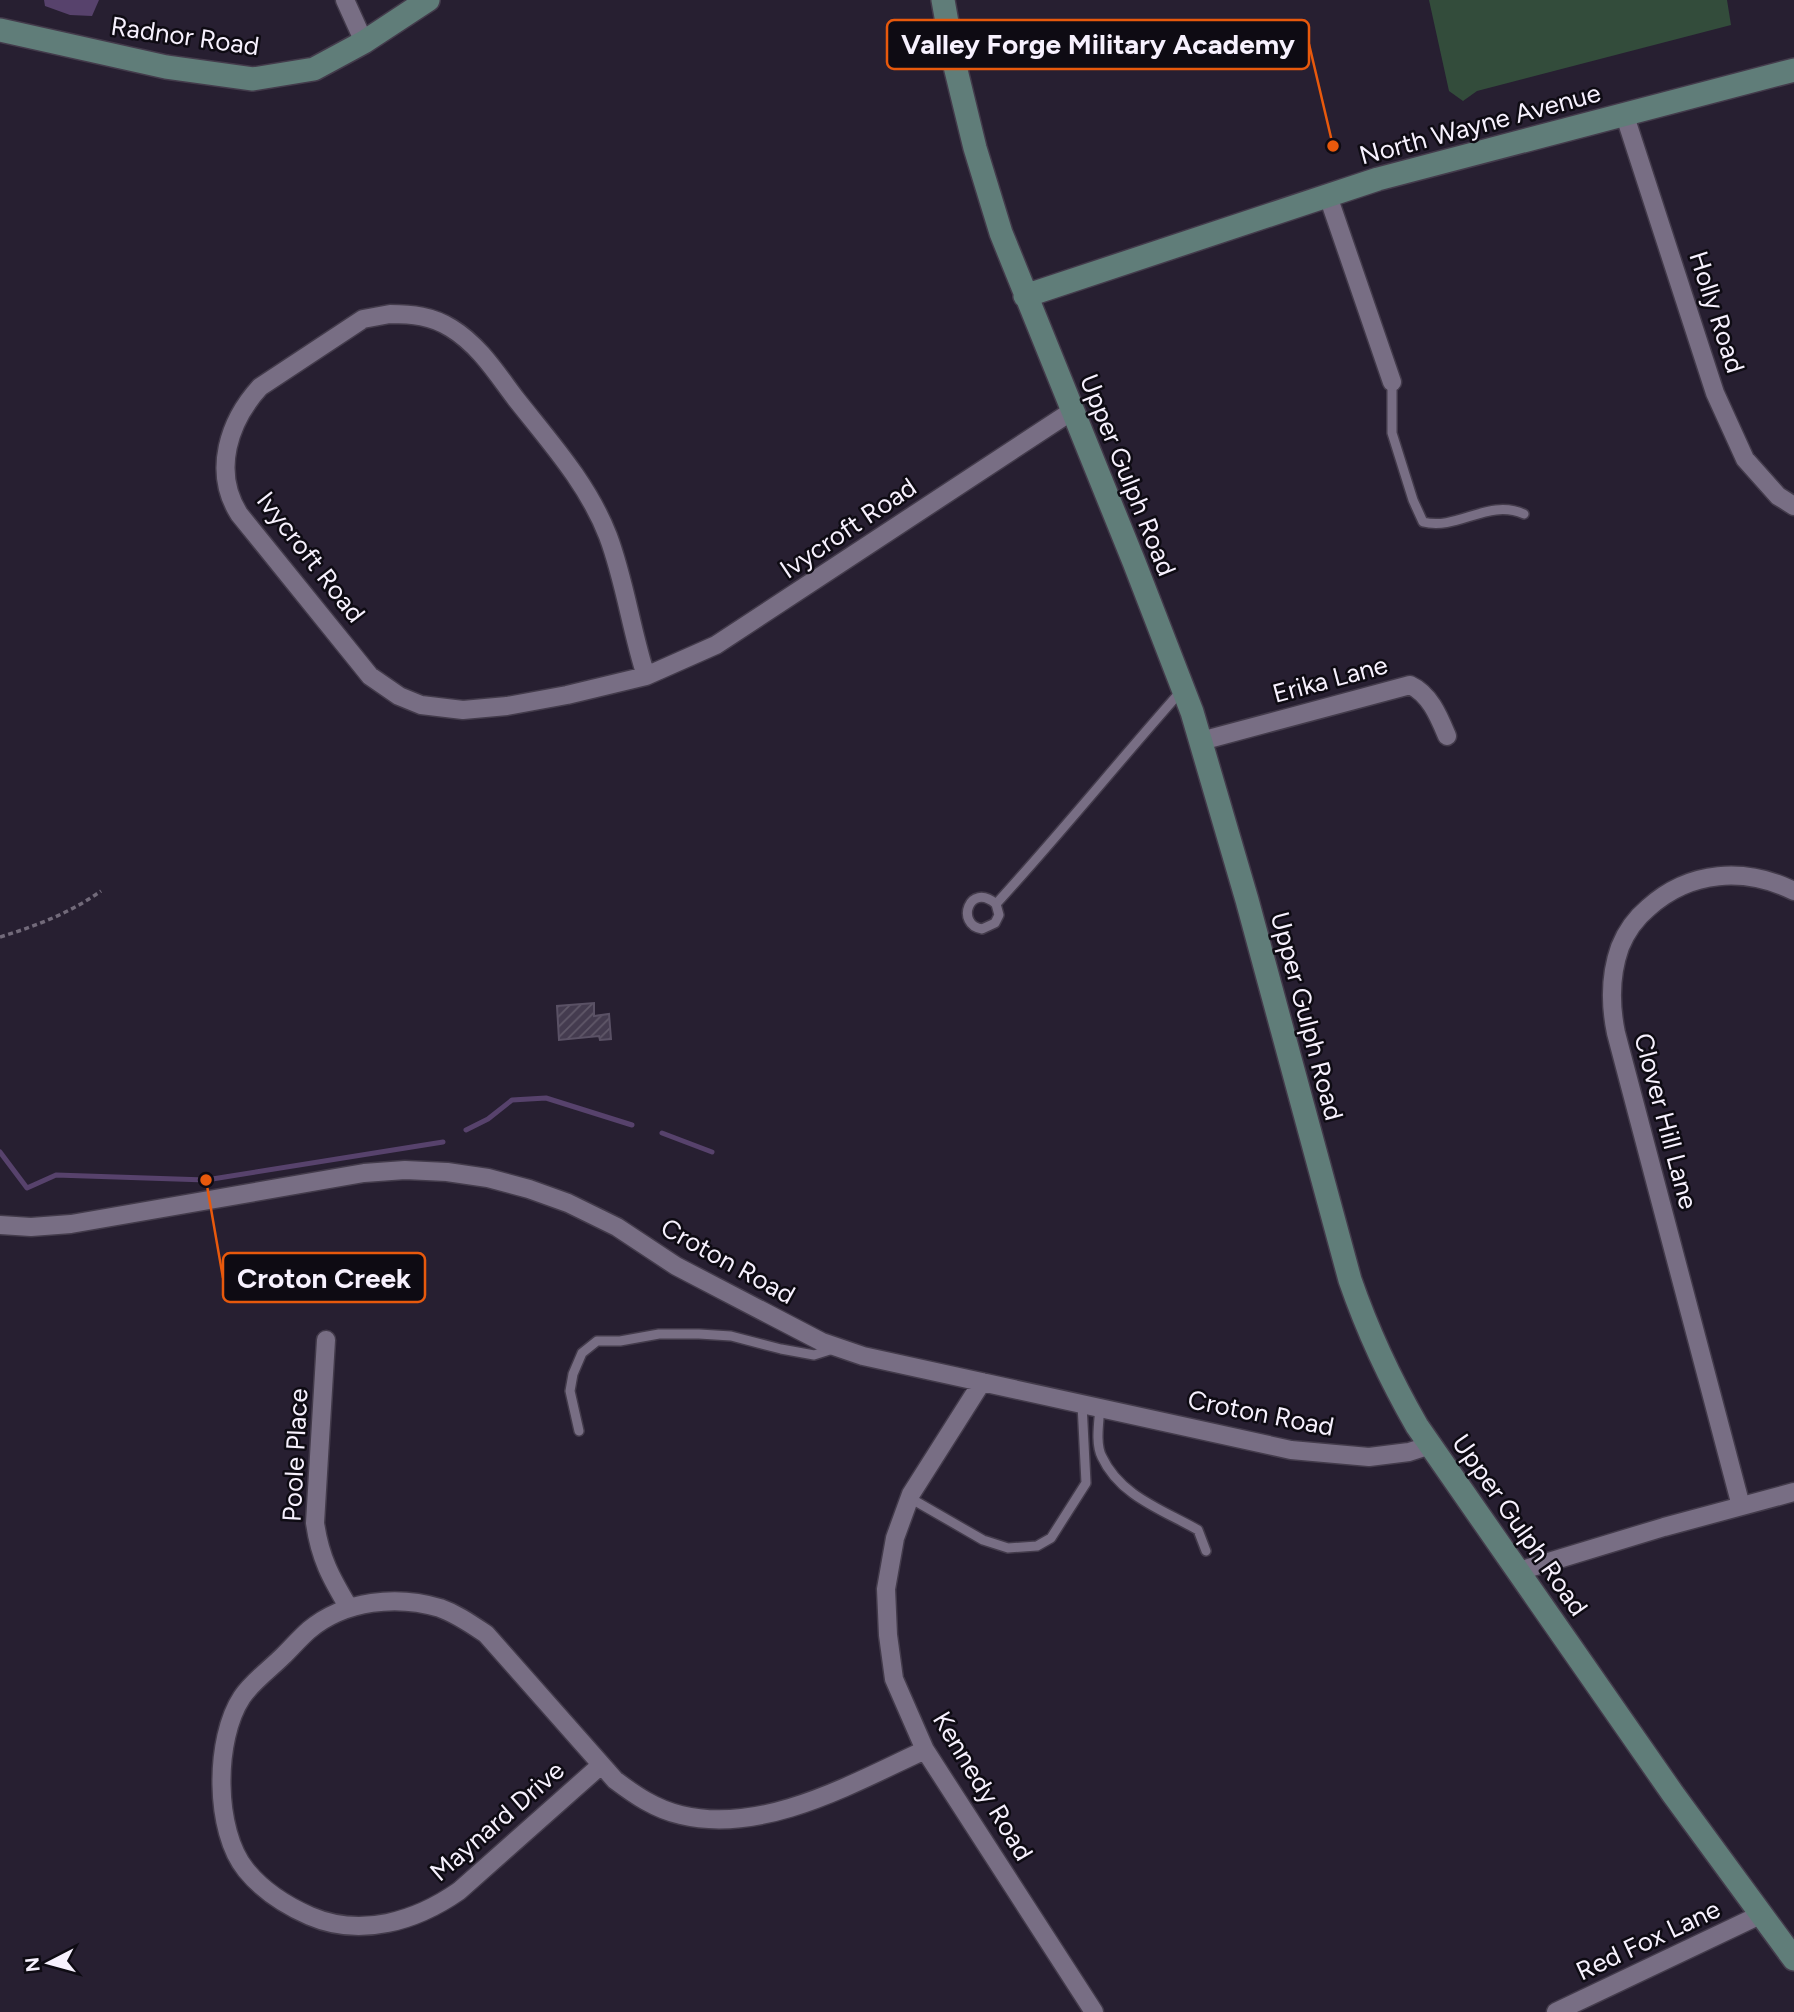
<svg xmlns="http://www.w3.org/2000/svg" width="1794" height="2012" viewBox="0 0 1794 2012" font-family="Figtree,sans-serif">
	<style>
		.pitch { fill: #334c3b }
		.water { fill: #57426c }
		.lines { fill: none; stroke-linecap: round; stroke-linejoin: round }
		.stream { stroke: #57426c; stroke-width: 5 }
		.building { fill: url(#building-hatch); stroke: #5a5165; stroke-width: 2 }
		.lane-casing { stroke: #433b4b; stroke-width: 12 }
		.street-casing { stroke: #433b4b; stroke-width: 21 }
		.secondary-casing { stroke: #433b4b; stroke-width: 26 }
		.path { stroke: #726a7a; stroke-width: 3.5; stroke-dasharray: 5 3.5; stroke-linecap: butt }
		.lane { stroke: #786e84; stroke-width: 9 }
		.street { stroke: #786e84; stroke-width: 18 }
		.secondary { stroke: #607d79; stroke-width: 23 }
		.labels { text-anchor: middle; stroke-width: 5; stroke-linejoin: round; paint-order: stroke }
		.street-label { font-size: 26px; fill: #f7f1fe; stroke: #0e0b13 }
		.leader { fill: none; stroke: #e8590c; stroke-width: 2.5 }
		.callout-dot { fill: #e8590c; stroke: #0e0b13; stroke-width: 2.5 }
		.callout { fill: #0e0b13; stroke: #e8590c; stroke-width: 2.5 }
		.callout-label { font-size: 28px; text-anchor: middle; font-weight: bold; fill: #f7f1fe }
	</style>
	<defs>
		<pattern id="building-hatch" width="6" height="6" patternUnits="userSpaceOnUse" patternTransform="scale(1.75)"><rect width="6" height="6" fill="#443b4f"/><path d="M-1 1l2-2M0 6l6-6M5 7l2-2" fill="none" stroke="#605869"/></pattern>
	</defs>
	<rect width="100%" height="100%" fill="#271f31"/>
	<path class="pitch" d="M1429,0H1727L1731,25L1477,91L1463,101L1449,91Z"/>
	<path class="water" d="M44,0H99L92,16L70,15L45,6Z"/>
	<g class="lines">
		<path class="stream" d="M466,1130L488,1119L512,1100L546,1098L632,1125
			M662,1133L712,1152
			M0,1152L27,1188L56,1175L206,1180L443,1142"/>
	</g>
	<path class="building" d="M594,1003V1016L609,1014L611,1039L600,1040L599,1036L559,1040L557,1006Z"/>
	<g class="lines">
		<g class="lane-casing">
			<path id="lane" d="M1392,382V433L1413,500L1423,522C1458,531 1488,498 1524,514
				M996,904C969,881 955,925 982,929L995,923L999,915L996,904C1060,834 1119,761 1182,690
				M1100,1407C1099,1422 1095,1444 1102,1457C1120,1496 1163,1510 1198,1530L1206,1551
				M579,1431L570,1391L573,1374L582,1353L597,1341H620L659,1334H699L731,1336L781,1349L814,1355L833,1349
				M910,1498L983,1540L1008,1548L1037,1546L1051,1538L1086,1483L1082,1404"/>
		</g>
		<g class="street-casing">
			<path id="street" d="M345,0L364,42
				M1624,113L1715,393L1745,459L1778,496L1794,506
				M1328,196L1392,382
				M390,314C412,314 432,316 451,328C479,345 497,374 516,399C550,442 588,484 608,536C625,581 631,630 646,676L567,695L507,706L463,710L421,705L399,696L370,676L239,514C212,471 229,421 260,387L363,319Z
				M646,676L716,645L1072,411
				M1201,741L1410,685C1430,694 1439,717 1447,736
				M0,1225L31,1227L71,1224L364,1173L405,1170L447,1172L488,1178L529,1189L568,1203L617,1227L676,1266L822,1342L863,1356L1291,1450L1369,1457L1409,1452L1431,1445
				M326,1340L315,1523C320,1558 331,1578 349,1608
				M982,1382L911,1494L895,1538L886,1589L888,1635L894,1679L925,1750L1094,2012
				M1741,1506L1616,1033C1610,1004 1610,975 1620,947C1626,932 1636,918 1648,908C1690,870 1745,867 1794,891
				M1519,1571L1664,1527L1794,1492
				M601,1765L459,1891C416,1921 361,1938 310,1916C285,1905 263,1891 246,1870C214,1831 214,1739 242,1697C252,1682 270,1669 283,1656C292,1647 300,1638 309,1630C345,1600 397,1595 440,1608C457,1614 471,1624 486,1634L615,1780C635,1795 655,1809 681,1815C763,1835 853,1783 925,1750
				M1556,2012L1762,1914"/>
		</g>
		<g class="secondary-casing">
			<path id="secondary" d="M943,0L954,62L975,148L1001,233L1134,562L1192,712L1247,900L1350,1280C1368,1332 1390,1379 1417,1426L1673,1794L1794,1959
				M0,30L166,67L253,79L314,69L364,42L428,0
				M1025,296L1378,179L1794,70"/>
		</g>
		<path class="path" d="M0,937C36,926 70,913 101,891"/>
		<use href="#lane" class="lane"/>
		<use href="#street" class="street"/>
		<use href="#secondary" class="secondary"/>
	</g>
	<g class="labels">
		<g class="street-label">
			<text transform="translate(185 36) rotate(8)" y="9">Radnor Road</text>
			<text transform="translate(1480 124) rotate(-15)" y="9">North Wayne Avenue</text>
			<text transform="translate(1717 312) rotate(72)" y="9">Holly Road</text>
			<text transform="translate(1128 475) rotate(68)" y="9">Upper Gulph Road</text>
			<text transform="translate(848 528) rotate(-34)" y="9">Ivycroft Road</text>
			<text transform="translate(311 557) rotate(52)" y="9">Ivycroft Road</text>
			<text transform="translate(1330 679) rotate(-15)" y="9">Erika Lane</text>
			<text transform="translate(1307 1016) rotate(75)" y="9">Upper Gulph Road</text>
			<text transform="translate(1666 1121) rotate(75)" y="9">Clover Hill Lane</text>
			<text transform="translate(728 1261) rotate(29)" y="9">Croton Road</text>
			<text transform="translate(1261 1413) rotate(11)" y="9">Croton Road</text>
			<text transform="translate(295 1455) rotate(-87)" y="9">Poole Place</text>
			<text transform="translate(1520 1525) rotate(55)" y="9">Upper Gulph Road</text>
			<text transform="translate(983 1786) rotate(59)" y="9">Kennedy Road</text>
			<text transform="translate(497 1821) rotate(-41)" y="9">Maynard Drive</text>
			<text transform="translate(1648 1940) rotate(-25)" y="9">Red Fox Lane</text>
		</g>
	</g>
	<path class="leader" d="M1333 146L1309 44M206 1180L223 1278"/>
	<g class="callout-dot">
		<circle cx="1333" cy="146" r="7"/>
		<circle cx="206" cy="1180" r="7"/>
	</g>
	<g class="callout">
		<rect x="887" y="20" width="422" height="49" rx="7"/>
		<rect x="223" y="1253" width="202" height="49" rx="7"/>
	</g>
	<g class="callout-label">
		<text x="1098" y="54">Valley Forge Military Academy</text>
		<text x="324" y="1288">Croton Creek</text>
	</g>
	<g transform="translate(49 1963) rotate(264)" stroke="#0e0b13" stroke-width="5" paint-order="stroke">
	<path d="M0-5L12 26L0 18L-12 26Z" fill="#f7f1fe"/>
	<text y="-10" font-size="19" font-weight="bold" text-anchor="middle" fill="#f7f1fe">N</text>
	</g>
</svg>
